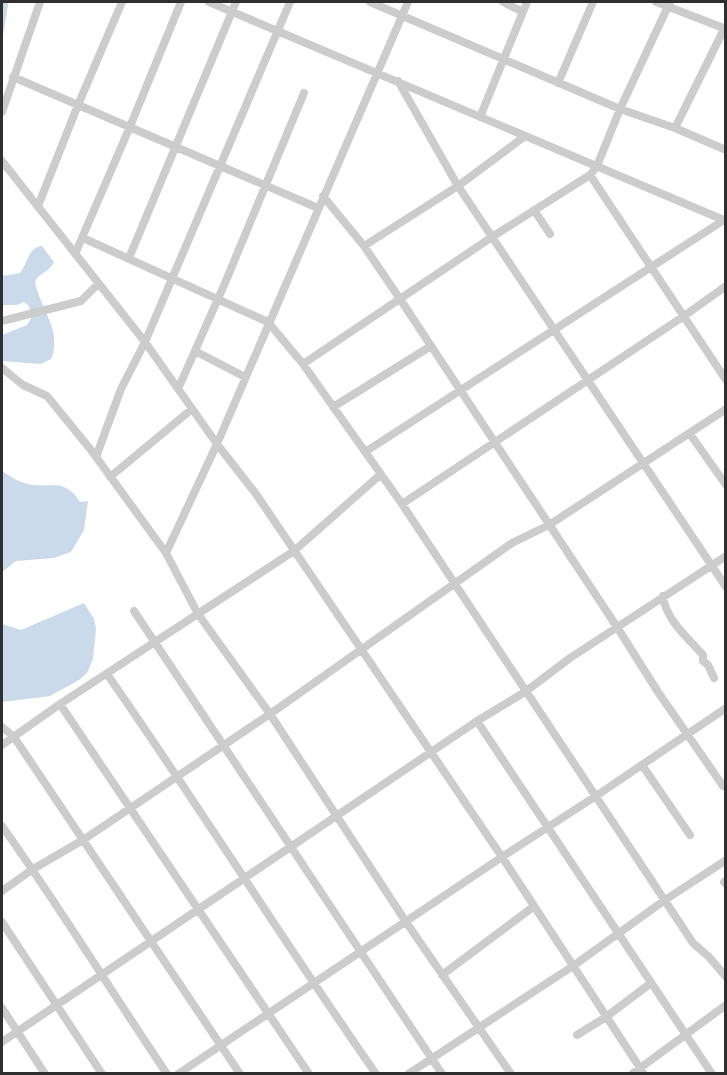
<svg xmlns="http://www.w3.org/2000/svg" width="727" height="1075" viewBox="0 0 727 1075" font-family="Mulish,sans-serif">
	<style>
		.water { fill: #cadaeb }
		.lines { fill: none; stroke-linecap: round; stroke-linejoin: round }
		.minor { stroke: #ccc; stroke-width: 8 }
	</style>
	<rect width="100%" height="100%" fill="#fff"/>
	<path class="water" d="M2,2H8V5L2,42Z
		M42,246L54,262C50,272 38,273 35,282C40,308 63,332 51,359L41,364L2,361V335L27,325L32,317L29,306L24,302L17,305H2V276L20,273C28,263 28,247 42,246Z
		M2,471C10,476 18,482 28,484C52,489 64,477 80,502L88,501L84,530L71,552L54,558L16,561L2,572Z
		M84,603L94,619L96,629L93,659L87,673L79,680L50,696L2,702V624L21,630Z"/>
	<g class="lines">
		<path class="minor" d="M209,2L726,221
			M370,2L620,109L675,128L726,150
			M408,2L217,444L166,553L198,614L270,714L406,922L511,1074
			M503,2L523,12
			M656,2L726,29
			M13,77L318,208
			M398,81L458,186L726,587
			M558,83L593,2
			M2,112L40,2
			M480,117L527,2
			M675,128L724,29
			M2,161L145,342L217,444L256,494L502,857L644,1074
			M590,175L726,380
			M323,196L364,246L400,299L617,627L658,692L723,786
			M38,206L78,105L122,2
			M534,210L550,234
			M83,238L268,322L303,364L402,504L693,943L709,957L726,977
			M364,246L458,186L525,136
			M75,254L129,129L181,2
			M129,258L236,2
			M2,321L81,301L98,284
			M195,351L245,377
			M303,364L492,237L590,175L597,166L620,109L670,2
			M2,368L23,385L47,396L91,450L166,553
			M178,389L225,283L304,93
			M333,407L431,346
			M690,434L726,485
			M365,452L724,220
			M96,457L121,389L145,342L290,2
			M110,477L192,409
			M402,504L684,316L726,286
			M663,596C665,619 689,639 703,655V661L708,665L714,678
			M134,611L442,1074
			M107,674C199,806 284,942 376,1074
			M60,704L309,1074
			M477,721L712,1074
			M2,727L14,737L240,1074
			M2,745L60,704L294,551L381,474
			M642,765L690,835
			M2,826C59,906 111,991 167,1074
			M724,882L726,884
			M2,891L33,869L83,840L270,714L512,543L549,525L726,409
			M2,922L102,1074
			M442,975L533,907
			M2,1008L45,1074
			M577,1035L606,1017L651,983
			M2,1042L477,721L525,692L570,658L726,556
			M178,1074L502,857L596,796L726,708
			M408,1074L573,966L665,900L726,860
			M632,1074L726,1005"/>
	</g>
	<rect width="727" height="1075" fill="none" stroke="#2f2f2f" stroke-width="6"/>
</svg>
